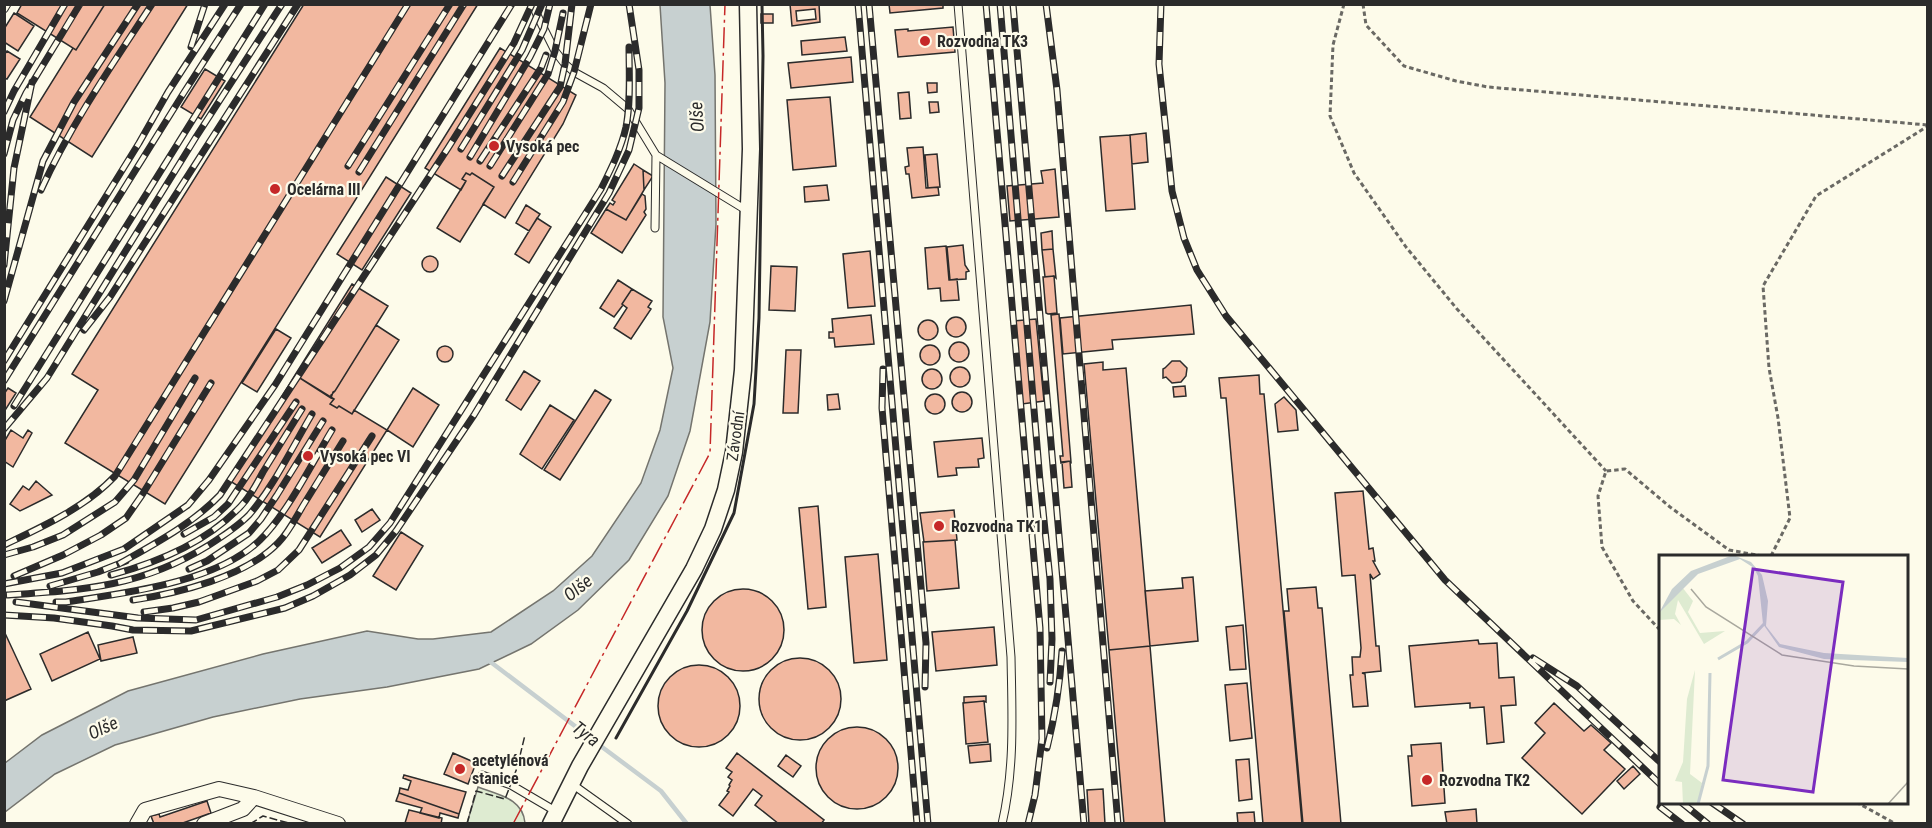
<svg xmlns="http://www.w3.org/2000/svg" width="1932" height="828" viewBox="0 0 1932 828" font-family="'Roboto Condensed',sans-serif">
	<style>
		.green { fill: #deebd1; stroke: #74746e; stroke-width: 1.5 }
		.water { fill: #c7d0d0; stroke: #74746e; stroke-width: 1.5 }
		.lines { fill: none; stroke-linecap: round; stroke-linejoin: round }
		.stream { stroke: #c7d0d0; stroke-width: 4.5 }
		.building { fill: #f2b8a0; stroke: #2b2b2b; stroke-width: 1.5; fill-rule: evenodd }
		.service-casing { stroke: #2b2b2b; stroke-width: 9 }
		.minor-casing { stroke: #2b2b2b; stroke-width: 16 }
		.tertiary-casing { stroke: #2b2b2b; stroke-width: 19 }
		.path { stroke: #6a6964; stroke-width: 3; stroke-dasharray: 4.5 3; stroke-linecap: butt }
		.service { stroke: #fdfbea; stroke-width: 7 }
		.minor { stroke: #fdfbea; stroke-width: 14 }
		.tertiary { stroke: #fdfbea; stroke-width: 16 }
		.rail-casing { stroke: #2b2b2b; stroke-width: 7 }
		.rail { stroke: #fdfbea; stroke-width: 4.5; stroke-dasharray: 14; stroke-linecap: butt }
		.fence { stroke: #2b2b2b; stroke-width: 1.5; stroke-dasharray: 8 3; stroke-linecap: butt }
		.wall { stroke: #2b2b2b; stroke-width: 3 }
		.power { stroke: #c62828; stroke-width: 1.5; stroke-dasharray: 21 4.5 3 4.5; stroke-linecap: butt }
		.poi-dot { fill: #c62828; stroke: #fdfbea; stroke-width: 2 }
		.labels { text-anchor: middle; stroke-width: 4.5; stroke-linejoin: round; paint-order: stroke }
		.poi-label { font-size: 16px; font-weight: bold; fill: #2b2b2b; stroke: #fdfbea; text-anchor: start }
		.street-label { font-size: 16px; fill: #2b2b2b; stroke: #fdfbea }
		.water-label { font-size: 18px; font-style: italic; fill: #2b2b2b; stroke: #fdfbea }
		.inset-river { fill: none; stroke: #c7d0d0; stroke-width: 3 }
		.inset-road { fill: none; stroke: #a9a89e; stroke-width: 1.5 }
		.view { fill: #7b2cbf; fill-opacity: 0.15; stroke: #7b2cbf; stroke-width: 3 }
		.inset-edge { fill: none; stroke: #2b2b2b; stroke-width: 3 }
	</style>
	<rect width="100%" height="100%" fill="#fdfbea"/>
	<path class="green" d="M478,787C498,795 523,798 525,823H467Z"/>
	<path class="water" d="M660,5H710L715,75L716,224L710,322L690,431L668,496L629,560L578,610L531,644L479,669L387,687L300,699L213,717L115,745L55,774L5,812V763L42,735L128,691L263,654L367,631L418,639H433L491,632L553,591L592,556L641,483L660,430L673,368L663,317L665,83Z"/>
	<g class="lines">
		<path class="stream" d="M488,660L592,739
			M598,744L661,791L687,824"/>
	</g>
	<path class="building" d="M22,4H105L76,50L17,13Z
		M105,4H188L92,157L30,117L73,48L76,50Z
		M304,4H478L165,504L65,443L98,390L72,374Z
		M790,4H819L820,22L792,26ZM815,9L816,19L797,21L796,11Z
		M889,4H943V8L890,13Z
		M14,13L34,26L18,51L4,42V29Z
		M761,14H773V23H761Z
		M953,27L955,52L898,57L895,30L908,29V31Z
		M845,37L847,51L802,55L801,41Z
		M500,48L576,95L563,124L505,218L483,204L494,187L472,173L470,175L466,173L462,179L466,181L461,190L425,168Z
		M7,51L20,59L7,79L4,78V55Z
		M851,57L853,82L791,88L788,63Z
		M205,69L225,81L201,119L181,107Z
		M927,83H937V92L928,93Z
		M909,92L911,118L900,119L898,93Z
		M830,97L836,166L793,170L787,100Z
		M929,102H938L939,112L930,113Z
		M1146,133L1148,162L1132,164L1130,135Z
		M1130,135L1135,209L1106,211L1100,137Z
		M923,147L926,188L938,187L939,195L912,198L909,174H906L905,167L909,166L907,148Z
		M937,154L940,187L928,188L925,155Z
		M634,164L643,170L644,190L626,220L606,209L610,203L613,205L615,202L612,200Z
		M1055,169L1059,217L1010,221L1007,186L1043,183L1041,171Z
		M643,170L653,176L644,190Z
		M466,173L470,175L472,173L494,187L460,242L437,228L466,181L462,179Z
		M386,177L411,193L362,270L337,254Z
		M827,185L829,200L805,202L804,187Z
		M642,194L645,196L646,209L644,212L646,215L622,253L591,233L606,209L626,220Z
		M526,205L540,214L529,231L516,223Z
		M537,218L551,227L529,263L515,254Z
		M1052,231L1053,249L1042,250L1041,233Z
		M963,245L965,265L969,271L966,272V279L950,280L947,247Z
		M946,246L949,280L957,279L959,300L941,301L940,288L928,289L925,248Z
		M1053,249L1056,278L1054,276L1045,277L1042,250Z
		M870,251L875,306L848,308L843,254Z
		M422 264a8 8 0 1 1 16 0a8 8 0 1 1-16 0Z
		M771,266L797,267L795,311L769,310Z
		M1054,276L1057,313L1048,314L1046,313L1043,277Z
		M618,280L632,289L622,304L623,305L614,317L600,308Z
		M352,284L388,306L335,391L333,392L331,398L295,375Z
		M632,289L652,301L648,307L651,309L631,339L614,328L627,308L622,304Z
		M1191,305L1194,334L1112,340L1113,349L1063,354L1060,318Z
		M1059,314L1071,462L1070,461L1061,463L1060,456H1063L1051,315Z
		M871,315L874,344L835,347L834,338H829V332H833L832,319Z
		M946 327a10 10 0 1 1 20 0a10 10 0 1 1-20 0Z
		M1036,319L1044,401L1022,404L1014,321Z
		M918 330a10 10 0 1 1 20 0a10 10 0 1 1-20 0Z
		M376,325L399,340L352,414L339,406L337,408L330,404L334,399L331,398V395L335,391Z
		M276,329L291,338L257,392L242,383Z
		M949 352a10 10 0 1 1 20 0a10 10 0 1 1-20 0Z
		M920 355a10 10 0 1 1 20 0a10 10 0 1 1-20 0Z
		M437 354a8 8 0 1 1 16 0a8 8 0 1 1-16 0Z
		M786,350H801L798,413H783Z
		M1172,361H1180L1187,368L1186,376L1181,382L1172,383L1166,377L1163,378V369L1165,368Z
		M1103,362V370L1126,368L1150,646L1109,650L1084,364Z
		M950 377a10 10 0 1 1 20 0a10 10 0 1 1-20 0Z
		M922 379a10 10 0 1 1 20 0a10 10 0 1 1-20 0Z
		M524,371L540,381L521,410L506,400Z
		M295,375L334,399L330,404L337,408L339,406L352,414L354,410L387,430L320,537L230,481Z
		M1259,375L1260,394H1264L1302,824H1263L1226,398H1221L1219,378Z
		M1185,386L1186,396L1174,397L1173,387Z
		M8,388L16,393L4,412V394Z
		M413,388L439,405L413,447L387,430Z
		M595,390L611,400L560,480L544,470Z
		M952 402a10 10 0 1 1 20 0a10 10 0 1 1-20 0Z
		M925 404a10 10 0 1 1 20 0a10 10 0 1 1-20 0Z
		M838,394L840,409L828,410L827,395Z
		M1284,397L1296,410L1298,430L1278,432L1275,404Z
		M550,405L574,420L542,469L520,454Z
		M11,430L23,438L28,430L32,433L13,467L4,461V442Z
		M982,438L984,458L978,459L979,467L956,468L957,475L938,477L934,442Z
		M1070,461L1072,487L1064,488L1062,462Z
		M36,481L52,495L20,511L10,504L23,486L29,490Z
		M1363,491L1369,549L1373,548L1375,561H1373L1380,574L1373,579L1370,574L1376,646H1379L1381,671L1362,673L1365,674L1368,706L1353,707L1350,675H1353L1352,657H1360L1361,648L1355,575L1342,576L1335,493Z
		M818,506L826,607L808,609L799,508Z
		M372,509L380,520L362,532L355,520Z
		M954,510L957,540L924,542L920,513Z
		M341,530L351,545L322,563L312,548Z
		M401,532L423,546L396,590L373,576Z
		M955,540L959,588L927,591L923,542Z
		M878,554L887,660L854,663L845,557Z
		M1193,577L1198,641L1150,646L1145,591L1183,588L1182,578Z
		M1316,587L1318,608H1322L1341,824H1303L1284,611H1289L1287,589Z
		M702 630a41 41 0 1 1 82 0a41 41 0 1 1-82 0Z
		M1243,625L1246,669L1230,670L1226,627Z
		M994,627L997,665L936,671L932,632Z
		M4,631L31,689L4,701Z
		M88,632L100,659L52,681L40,654Z
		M133,637L137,653L101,661L98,645Z
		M1478,640L1479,644L1497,643L1499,678L1514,677L1516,705L1501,706L1504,742L1487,744L1484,707L1470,708V703L1415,707L1409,646Z
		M1150,646L1165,824H1124L1109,650Z
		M759 699a41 41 0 1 1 82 0a41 41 0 1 1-82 0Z
		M658 706a41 41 0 1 1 82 0a41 41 0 1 1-82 0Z
		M1247,683L1252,738L1230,741L1225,685Z
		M986,696V702L984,701L964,703V697Z
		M984,701L988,742L966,744L963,703Z
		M1554,703L1584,731L1591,725L1611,743L1604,750L1625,769L1582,814L1522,758L1545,733L1535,723Z
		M816 768a41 41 0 1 1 82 0a41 41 0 1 1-82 0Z
		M1441,743L1445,803L1412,806L1408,756H1412L1411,745Z
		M990,744L991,761L970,763L968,746Z
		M453,753L476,763L468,784L444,774Z
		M737,753L824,820L821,824H779L755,805L762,796L753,789L733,816L719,805L729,792L727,791L730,786L729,785L732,780L728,777L732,772L726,768Z
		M786,755L801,766L793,777L778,766Z
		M1249,759L1252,799L1239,801L1236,760Z
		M1633,766L1640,774L1624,789L1617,781Z
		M404,775L466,792L459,814L399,793L400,788L408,790L411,781L403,778Z
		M1103,789L1105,824H1089L1087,790Z
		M399,793L459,814L458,818L440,813L439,818L420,813L422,808L396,801Z
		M207,801L211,813L180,824H154L151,816L159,814L160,817Z
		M1476,809L1477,824H1447L1445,812Z
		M409,810L442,818L441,824L405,823Z
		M1254,812L1255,824H1238L1237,813Z"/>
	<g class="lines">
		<g class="service-casing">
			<path id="service" d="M533,4L537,15L555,51L565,64L574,72L603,88L628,109L656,155L655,228
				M958,4L1011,657C1012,713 1015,768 1002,824
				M4,9L7,4
				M656,155L746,210
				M482,775L511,785L557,812
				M572,784L628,824"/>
		</g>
		<g class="minor-casing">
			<path id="minor" d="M137,824L145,810L219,789L254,797L338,824
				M204,824L243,809L254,797"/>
		</g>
		<g class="tertiary-casing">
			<path id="tertiary" d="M551,824L580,766L694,569L713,529L726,490L734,452L743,370L751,149L748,4"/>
		</g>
		<path class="path" d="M1344,4L1333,45L1330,116L1354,173L1406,247L1457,309L1606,471
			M1363,4L1366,25L1404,66L1456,81L1488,87L1928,125
			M1771,556L1790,518L1778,418L1769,368L1763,286L1816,196L1928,126
			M1660,630L1633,601L1602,547L1598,496L1606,471L1625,469L1670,507L1729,550L1762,556
			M1856,802L1896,824"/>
		<use href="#service" class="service"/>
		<use href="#minor" class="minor"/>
		<use href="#tertiary" class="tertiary"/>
		<g class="rail-casing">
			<path id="rail" d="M858,4L928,824
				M869,4L926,643L925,687
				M986,4L1040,628L1042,739L1035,795L1028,824
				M1000,4L1040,481L1050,579L1052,639L1050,682
				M1013,4L1084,824
				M1046,4L1057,90L1118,824
				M1161,4L1159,64L1172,191L1184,238L1197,270L1226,316L1445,580L1660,784
				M191,47L205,4
				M4,112L14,91L65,4
				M461,149L522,50L542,4
				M4,154L13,120L26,93L80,4
				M470,157L530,57L544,29L550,4
				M480,161L541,68L546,55
				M348,166L450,4
				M490,166L548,74L555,51L563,13
				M359,172L464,4
				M502,176L560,87L565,64L572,4
				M513,182L563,102L574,72L591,4
				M41,190C71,124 112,65 152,4
				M4,265L14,168L32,82
				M4,301L43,161L74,102L138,4
				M84,330L110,297L298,4
				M4,361L139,143L168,92L225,4
				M883,369L882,408L917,824
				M4,381L183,94L241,4
				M14,406L265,4
				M4,429L47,378L196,137L282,4
				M184,534L214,517L228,504L296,402
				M4,545C42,527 86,507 115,476L408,4
				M4,555L33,547L63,535L115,502L134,480L195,378
				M119,564C154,544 191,525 220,495L448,148L514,43L532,4
				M189,569L207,561L249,533L261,519L277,495L323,421
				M111,575C156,563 204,543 237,510C248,500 256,485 263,472C276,451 289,430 302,409
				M14,576L63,555L101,535L126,518L142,495L211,383
				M4,584L62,573L124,549L188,505L209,480L275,385L512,4
				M50,586L98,572L126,561
				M7,595C84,590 141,587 209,545C223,536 237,527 249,515C274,486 293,446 312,414
				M133,600C179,593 245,577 278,543C289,532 296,517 304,504C317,483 330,462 343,441
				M16,602L138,618L196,620L277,597L307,585L340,568L369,547L390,523L601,189C611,169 621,149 626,127C631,101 629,73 629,47
				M56,602H66C124,593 216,583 260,540C287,514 312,463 332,430
				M144,612L173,608L199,602L257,581L278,570L299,550L372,436
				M4,615L54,618L112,626L133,630L191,631L285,608L313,596L350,575L376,555L396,531L474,415L609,193L629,150L639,108V70L629,4
				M1533,658L1577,686L1660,762
				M1047,748C1055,716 1060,684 1062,651
				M1681,802L1708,824
				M1711,802L1743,824
				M1660,807L1682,824"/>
		</g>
		<use href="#rail" class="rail"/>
		<path class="fence" d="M250,824L263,816L292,824
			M467,824L476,791L505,799L517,768L525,735"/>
		<path class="wall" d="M616,738L687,611L734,513L754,404L759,318L763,56L762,4"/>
		<path class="power" d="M513,824L710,453L725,4"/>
	</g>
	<g class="poi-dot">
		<circle cx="925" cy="41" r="6"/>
		<circle cx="494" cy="146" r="6"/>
		<circle cx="275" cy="189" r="6"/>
		<circle cx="308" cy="456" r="6"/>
		<circle cx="939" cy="526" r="6"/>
		<circle cx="460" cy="769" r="6"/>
		<circle cx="1427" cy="780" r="6"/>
	</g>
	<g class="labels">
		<g class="poi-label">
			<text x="937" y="47">Rozvodna TK3</text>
			<text x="506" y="152">Vysoká pec</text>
			<text x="287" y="195">Ocelárna III</text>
			<text x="320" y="462">Vysoká pec VI</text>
			<text x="951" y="532">Rozvodna TK1</text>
			<text x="472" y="766">acetylénová<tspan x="472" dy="18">stanice</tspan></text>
			<text x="1439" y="786">Rozvodna TK2</text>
		</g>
		<g class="street-label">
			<text transform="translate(735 436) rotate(-82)" y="6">Závodní</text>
		</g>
		<g class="water-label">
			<text transform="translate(697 117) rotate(-94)" y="6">Olše</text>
			<text transform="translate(578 588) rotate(-39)" y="6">Olše</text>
			<text transform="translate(103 728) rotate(-25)" y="6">Olše</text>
			<text transform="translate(586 734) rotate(37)" y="6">Tyra</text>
		</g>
	</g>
	<g transform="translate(1659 555)">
		<rect width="249" height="249" fill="#fdfbea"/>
		<path d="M23,32L34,46L29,57L41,78L66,76L45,89L19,45L16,59L22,70L15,64L0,65V58ZM36,115L31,219L43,228L42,237L38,249H24L23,227L16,226L24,207L28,144Z" fill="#deebd1"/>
		<path d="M74,0L92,7L103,20L109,46L107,71L121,89L165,98L249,103V107L165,104L120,92L104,69L99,21L95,13L81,4L39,19L0,58L13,34L32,16Z" fill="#c7d0d0"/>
		<path class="inset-river" d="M59,104L88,87L105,69M39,249L49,211L51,118"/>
		<path class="inset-road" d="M32,34L47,52L123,100L195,111L249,114M229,249L249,227"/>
		<path class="view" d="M94,14L184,27L154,237L64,225Z"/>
		<rect width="249" height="249" class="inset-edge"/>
	</g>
	<rect width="1932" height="828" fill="none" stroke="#2b2b2b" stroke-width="12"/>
</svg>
